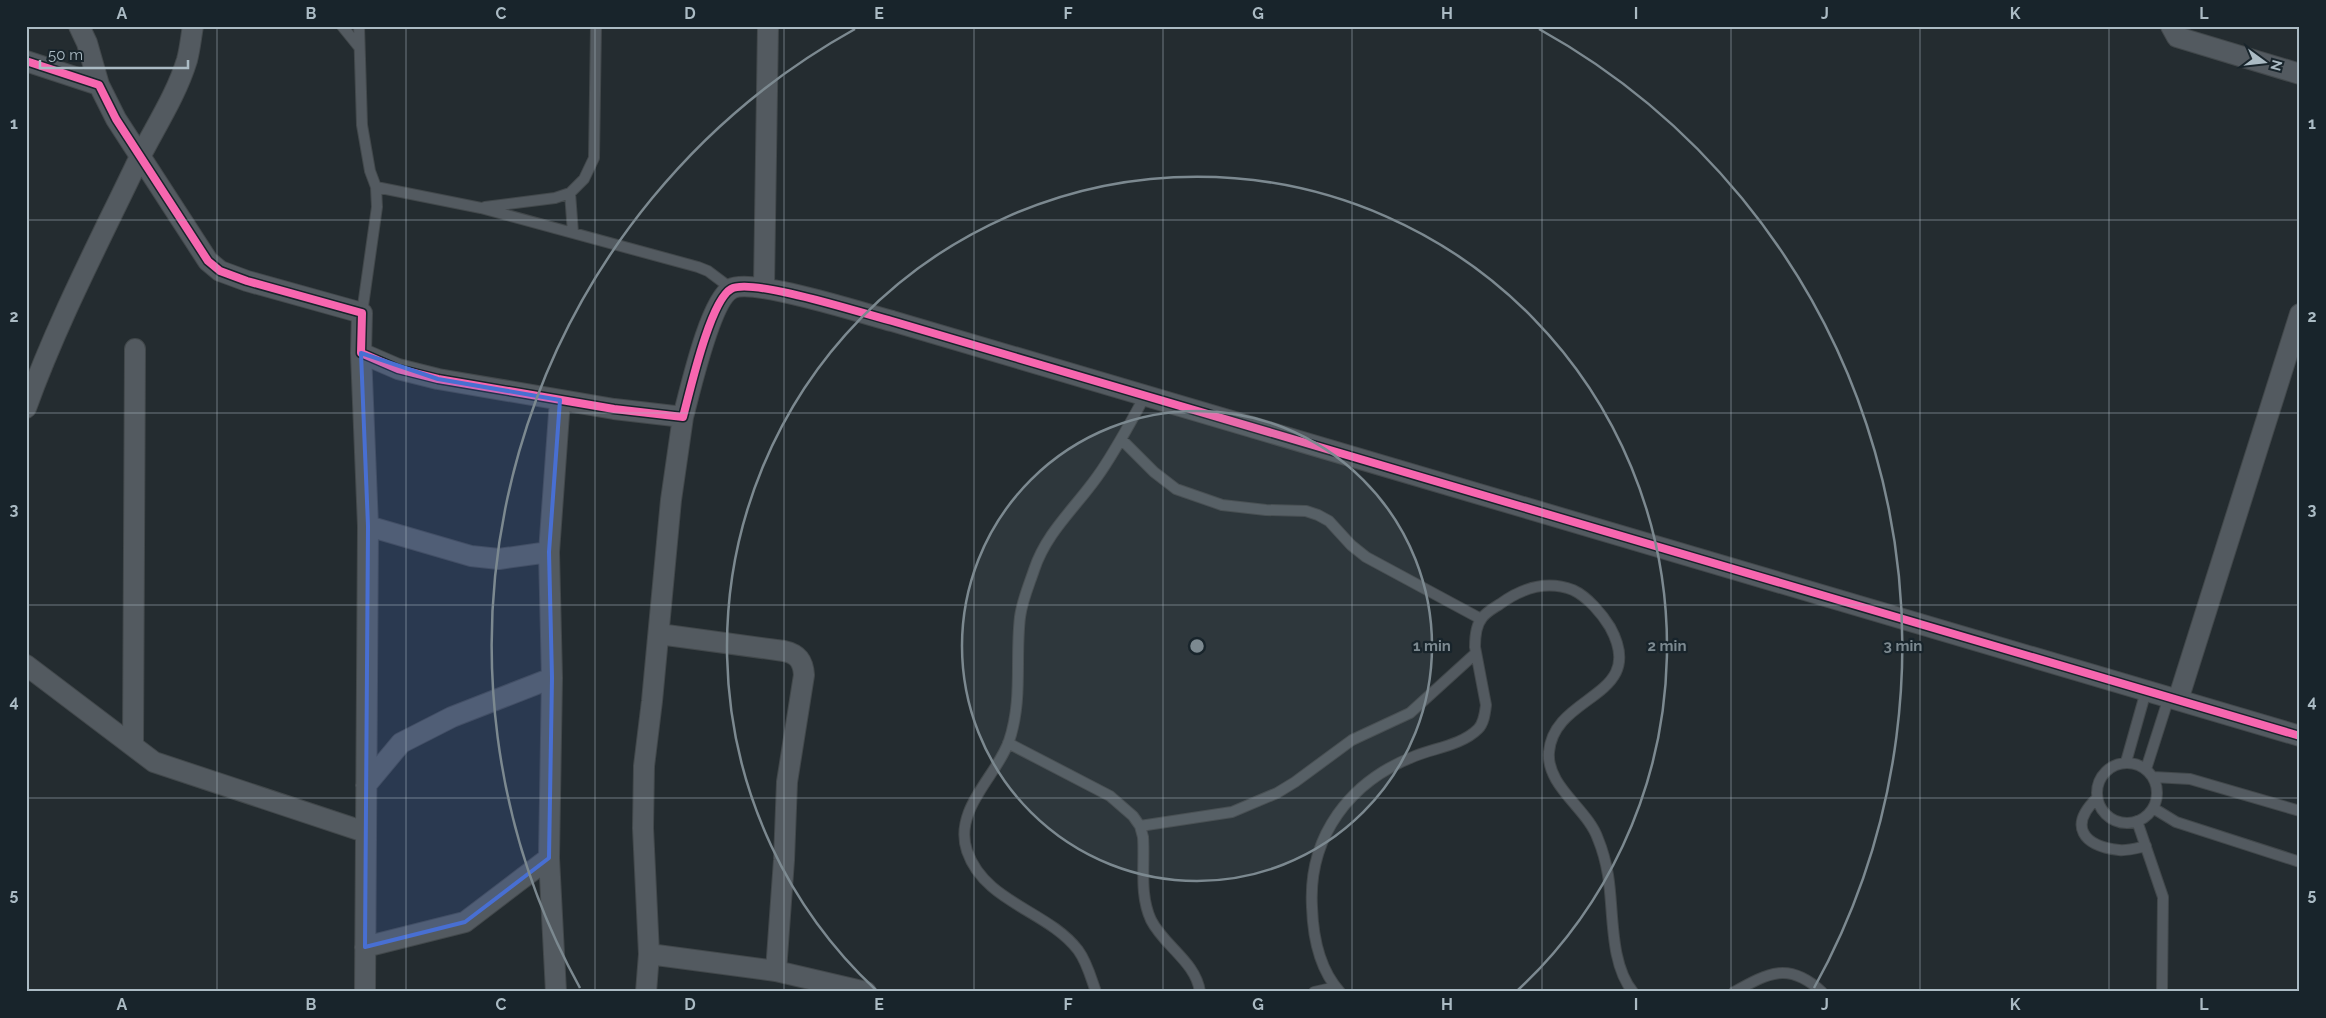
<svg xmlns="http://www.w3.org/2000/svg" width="2326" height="1018" viewBox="0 0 2326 1018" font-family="Raleway,sans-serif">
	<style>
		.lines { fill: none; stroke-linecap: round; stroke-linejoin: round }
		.lane-casing { stroke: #42484b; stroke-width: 12 }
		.street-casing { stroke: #42484b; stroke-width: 22 }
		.lane { stroke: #535a60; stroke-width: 10 }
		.street { stroke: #535a60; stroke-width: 20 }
		.cycleway-casing { stroke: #18242b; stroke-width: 11 }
		.cycleway { stroke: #f766af; stroke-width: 8 }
		.marked { fill: #486fd2; fill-opacity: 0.2; stroke: #486fd2; stroke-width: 4; stroke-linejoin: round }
		.grid { fill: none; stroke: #abbbc4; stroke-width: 1; stroke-opacity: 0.55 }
		.ring { fill: none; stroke: #7c8990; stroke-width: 2.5 }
		.centre { fill: #7c8990; stroke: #18242b; stroke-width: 2.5 }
		.ring-label { font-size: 15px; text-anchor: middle; font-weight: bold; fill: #7c8990; stroke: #18242b; stroke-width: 4.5; stroke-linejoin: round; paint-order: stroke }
		.neatline { fill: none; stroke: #abbbc4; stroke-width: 2 }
		.grid-label { font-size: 16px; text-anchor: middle; font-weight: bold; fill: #abbbc4 }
	</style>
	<rect width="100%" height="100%" fill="#242c30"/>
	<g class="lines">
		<g class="lane-casing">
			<path id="lane" d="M342,26L359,47
				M359,26L362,125L370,171L376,187L377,207L362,313
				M376,187L481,208L698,267L708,271L732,289
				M570,193L573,233
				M485,207L555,198L570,193L584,179L594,158L596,26
				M1121,439L1154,472L1176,489L1222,505L1266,510L1306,511L1318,515L1329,521L1351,545L1366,557L1481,619
				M1008,743L1110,796L1133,816L1140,826L1143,837C1145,864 1139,894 1151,920C1164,946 1196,962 1200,992
				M2126,762L2146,691
				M2097 793a30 30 0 1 1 60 0a30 30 0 1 1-60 0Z
				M2146,769L2169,697
				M2153,777L2190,779L2300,811
				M2097,798C2068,826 2083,846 2119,850C2128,851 2137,848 2146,846
				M2153,808L2176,822L2300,862
				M2137,821L2163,897L2162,992
				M1140,826L1232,812L1277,793L1295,782L1352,740L1410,713L1476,653
				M1096,992C1091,978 1087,962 1078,950C1047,910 985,903 967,851C953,809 997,776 1009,741C1023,700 1015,659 1020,617C1022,601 1029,585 1034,570C1046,533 1075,508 1097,477C1115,452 1130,423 1145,396
				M1314,992L1336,987
				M1340,992C1319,969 1313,937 1312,907C1308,836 1350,781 1415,756C1435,748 1462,745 1478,729C1484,723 1485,713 1486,705L1475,647C1475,638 1476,625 1482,618C1486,612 1494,608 1500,604C1522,588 1547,580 1573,590C1588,597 1602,614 1610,627C1649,698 1554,693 1549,752C1546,786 1588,809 1598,839C1603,851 1606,863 1608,875C1614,910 1609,963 1633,992
				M1734,992C1768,973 1789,961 1822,992"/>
		</g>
		<g class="street-casing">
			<path id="street" d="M79,26L87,43L99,85
				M2171,26L2177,37L2300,74
				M26,61L99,85L116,119L208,261L220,271L247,281L362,313L361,353L398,369L438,379L614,409L683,417C690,391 710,301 731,289C751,277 865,314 892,321L2300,736
				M764,287L768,26
				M361,353L368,526L365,992
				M26,408C56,325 96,248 134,169C151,133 175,99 187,60C190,49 191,37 193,26
				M368,526L471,556L499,559L549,552
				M659,634L784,651C798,654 803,661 804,675L787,782L784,860L776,971
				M26,665L154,762L365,832
				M2178,700L2300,314
				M133,746L135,349
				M366,785L401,743L452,717L552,678
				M365,947L465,922L549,858
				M649,954L776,971L866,992
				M556,992L549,858L552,678L549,552L560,400
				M646,992L649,954L643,828L644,766L652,701L671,500L683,417"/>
		</g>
		<use href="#lane" class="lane"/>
		<use href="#street" class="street"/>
		<g class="cycleway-casing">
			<path id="cycleway" d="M26,61L99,85L116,119L208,261L220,271L247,281L362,313L361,353L398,369L438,379L614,409L683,417C690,391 710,301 731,289C751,277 865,314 892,321L2300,736"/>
		</g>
		<use href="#cycleway" class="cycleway"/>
	</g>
	<path class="marked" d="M361,353L438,379L560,400L549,552L552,678L549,858L465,922L365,947L368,526Z"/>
	<path class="grid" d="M217,26V992M406,26V992M595,26V992M784,26V992M974,26V992M1163,26V992M1352,26V992M1542,26V992M1731,26V992M1920,26V992M2109,26V992M26,220H2300M26,413H2300M26,605H2300M26,798H2300"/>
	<circle cx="1197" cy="646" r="235" fill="#7c8990" fill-opacity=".12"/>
	<g class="ring">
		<circle cx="1197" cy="646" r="235"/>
		<path d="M876 990A470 470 0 1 1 1518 990"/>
		<path d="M580 988A706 706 0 0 1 855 29M1539 29A706 706 0 0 1 1814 988"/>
	</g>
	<circle cx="1197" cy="646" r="8" class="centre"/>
	<g class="ring-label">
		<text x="1432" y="651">1 min</text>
		<text x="1667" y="651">2 min</text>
		<text x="1903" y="651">3 min</text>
	</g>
	<rect width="2326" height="1018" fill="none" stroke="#18242b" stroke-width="55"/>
	<g transform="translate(2264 62) rotate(105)" stroke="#18242b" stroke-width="4" paint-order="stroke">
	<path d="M0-4L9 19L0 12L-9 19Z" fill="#abbbc4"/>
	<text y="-8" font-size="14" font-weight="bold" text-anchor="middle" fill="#abbbc4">N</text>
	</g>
	<path d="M40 60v8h148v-8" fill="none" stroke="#abbbc4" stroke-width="2.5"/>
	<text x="48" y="60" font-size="15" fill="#abbbc4" stroke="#18242b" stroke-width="4" paint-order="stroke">50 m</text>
	<rect x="28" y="28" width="2270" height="962" class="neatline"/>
	<g class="grid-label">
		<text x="122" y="19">A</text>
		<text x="311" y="19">B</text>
		<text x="501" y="19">C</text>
		<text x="690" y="19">D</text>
		<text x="879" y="19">E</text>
		<text x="1068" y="19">F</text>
		<text x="1258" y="19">G</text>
		<text x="1447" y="19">H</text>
		<text x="1636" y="19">I</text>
		<text x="1825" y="19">J</text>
		<text x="2015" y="19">K</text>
		<text x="2204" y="19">L</text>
		<text x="14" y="129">1</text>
		<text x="2312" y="129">1</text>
		<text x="14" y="322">2</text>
		<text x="2312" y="322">2</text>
		<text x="14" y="515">3</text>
		<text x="2312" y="515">3</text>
		<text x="14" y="707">4</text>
		<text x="2312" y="707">4</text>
		<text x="14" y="900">5</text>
		<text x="2312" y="900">5</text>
		<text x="122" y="1010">A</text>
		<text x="311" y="1010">B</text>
		<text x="501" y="1010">C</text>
		<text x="690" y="1010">D</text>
		<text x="879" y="1010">E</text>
		<text x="1068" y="1010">F</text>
		<text x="1258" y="1010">G</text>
		<text x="1447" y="1010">H</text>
		<text x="1636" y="1010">I</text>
		<text x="1825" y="1010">J</text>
		<text x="2015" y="1010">K</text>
		<text x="2204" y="1010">L</text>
	</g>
</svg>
